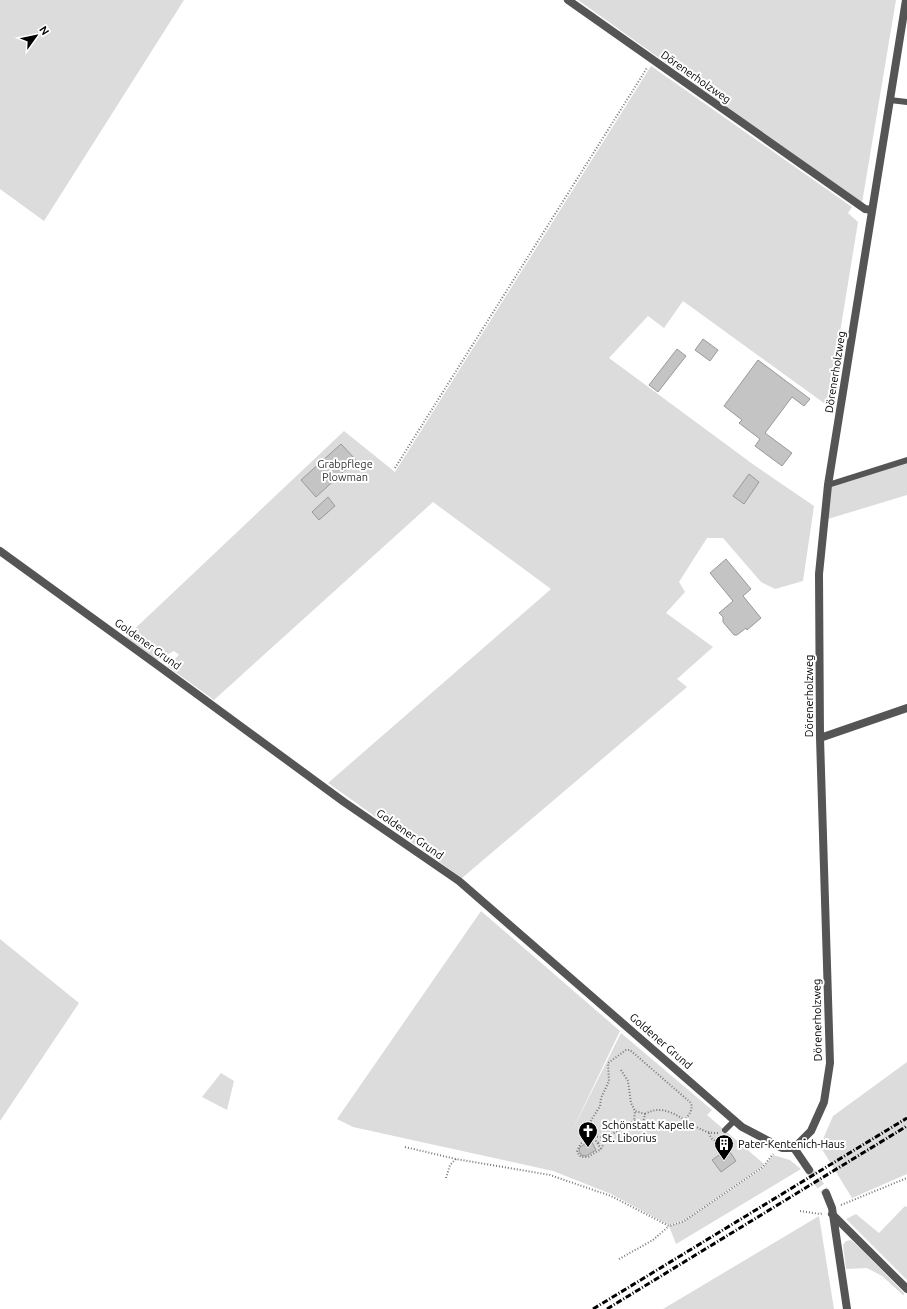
<svg xmlns="http://www.w3.org/2000/svg" width="907" height="1309" viewBox="0 0 907 1309" font-family="Ubuntu,sans-serif">
	<style>
		.green { fill: #dcdcdc }
		.building { fill: #c4c4c4; stroke: #999 }
		.lines { fill: none; stroke-linecap: round; stroke-linejoin: round }
		.minor-tunnel { stroke: #d9d9d9; stroke-width: 8; stroke-dasharray: 8 4; stroke-linecap: butt }
		.path { stroke: #777; stroke-width: 2; stroke-dasharray: 1 2; stroke-linecap: butt }
		.service { stroke: #555; stroke-width: 6 }
		.minor { stroke: #555; stroke-width: 8 }
		.rail { stroke: #000; stroke-width: 3; stroke-dasharray: 6 2 1 2; stroke-linecap: butt }
		.labels { text-anchor: middle; stroke-width: 4; stroke-linejoin: round; paint-order: stroke }
		.street-label { font-size: 11px; fill: #000; stroke: #fff }
		.park-label { font-size: 11px; fill: #333; stroke: #fff }
		.poi-label { font-size: 11px; fill: #000; stroke: #fff; text-anchor: start }
	</style>
	<rect width="100%" height="100%" fill="#fff"/>
	<path class="green" d="M0,0H184L44,221L0,189Z
		M578,0H896L862,203Z
		M651,66L852,207L848,213L858,222L828,406L683,301L664,328L648,316L609,358L754,465L814,506L803,581L775,589L761,582L723,538H707L679,582L685,592L666,613L713,647L677,679L687,687L462,878L328,783L551,589L433,502L214,700L167,666L179,655L174,651L157,660L126,637L344,431L395,472Z
		M907,461V495L828,519L831,484Z
		M481,911L620,1031L570,1135L621,1033L712,1110L707,1115L764,1164L762,1167L684,1220L669,1225L611,1194L553,1171L353,1127L337,1119Z
		M0,939L79,1003L0,1121Z
		M907,1062V1174L852,1198L820,1146L833,1116Z
		M221,1073L234,1081L227,1110L202,1097Z
		M773,1155L790,1160L801,1169L676,1244L669,1226L684,1221L763,1168Z
		M905,1206L907,1207V1280L846,1219L856,1214L879,1233Z
		M819,1216L834,1309H663Z
		M851,1240L861,1249L904,1293V1295H903L882,1276L867,1268L846,1269L843,1245L846,1241Z"/>
	<path class="building" d="M703,339L718,350L710,361L695,350Z
		M677,349L686,356L658,392L649,385Z
		M758,360L810,399L804,406L792,397L765,433L792,453L782,466L755,446L760,439L739,423L742,420L724,406Z
		M341,444L356,460L316,497L301,480Z
		M749,474L759,482L744,504L733,496Z
		M328,497L335,506L319,520L312,512Z
		M726,559L751,589L743,596L761,618L747,630L746,628L737,635H734L723,622V617L719,613L733,601L710,573Z
		M591,1140L596,1150L586,1156L581,1155L579,1151L580,1147Z
		M728,1149L736,1161L721,1172L712,1160Z"/>
	<g class="lines">
		<path class="minor-tunnel" d="M809,1170L826,1193"/>
		<path class="path" d="M395,468L647,68
			M621,1070L628,1081L631,1103L635,1111
			M645,1114C672,1098 692,1135 718,1133
			M709,1133L711,1138L727,1150
			M607,1137C593,1136 582,1136 577,1152L581,1157H588L601,1149L607,1137L634,1121L643,1123L645,1114L635,1111L634,1121
			M598,1143L606,1137
			M405,1147L456,1159L550,1175L611,1196L669,1226L684,1221L763,1167L773,1154
			M601,1149L587,1127L600,1106L601,1098L609,1081L608,1063L626,1050H630L691,1103C693,1111 689,1114 685,1120
			M446,1178L450,1165L456,1159
			M841,1205L907,1178
			M800,1211L820,1214L823,1213
			M619,1259L653,1240L669,1226"/>
		<path class="service" d="M890,100L907,102
			M828,485L907,460
			M725,1130L735,1120"/>
		<path class="minor" d="M568,0L865,209L872,210
			M0,551L160,667L344,802L459,881L742,1127L782,1148H794
			M820,738L907,708
			M794,1148L811,1131L824,1102L830,1063L820,738L819,574L828,485L906,0
			M794,1148L809,1170
			M826,1193L832,1208L847,1309
			M832,1214L907,1289"/>
		<path class="rail" d="M593,1309L907,1118
			M607,1309L907,1126"/>
	</g>
	<defs>
		<g id="church-pin" transform="scale(1)"><path d="M0 17L-7.5 6A9.5 9.5 0 1 1 7.5 6Z" fill="#000" stroke="#fff"/><path d="M-1.2-6h2.4v3.5h3.3v2.4h-3.3V6h-2.4V-.1h-3.3v-2.4h3.3Z" fill="#fff"/></g>
		<g id="building-pin" transform="scale(1)"><path d="M0 17L-7.5 6A9.5 9.5 0 1 1 7.5 6Z" fill="#000" stroke="#fff"/><path d="M-4-6H4V6H1V3H-1V6H-4ZM-2.5-4.3h1.7v1.8h-1.7ZM.8-4.3h1.7v1.8H.8ZM-2.5-1h1.7V.8h-1.7ZM.8-1h1.7V.8H.8Z" fill="#fff"/></g>
	</defs>
	<g fill-rule="evenodd">
		<use href="#church-pin" x="588" y="1131"/>
		<use href="#building-pin" x="724" y="1144"/>
	</g>
	<g class="labels">
		<g class="street-label">
			<text transform="translate(696 77) rotate(35)" y="4">Dörenerholzweg</text>
			<text transform="translate(835 372) rotate(-81)" y="4">Dörenerholzweg</text>
			<text transform="translate(148 644) rotate(36)" y="4">Goldener Grund</text>
			<text transform="translate(809 696) rotate(-90)" y="4">Dörenerholzweg</text>
			<text transform="translate(410 834) rotate(35)" y="4">Goldener Grund</text>
			<text transform="translate(817 1020) rotate(-91)" y="4">Dörenerholzweg</text>
			<text transform="translate(661 1041) rotate(41)" y="4">Goldener Grund</text>
		</g>
		<g class="park-label">
			<text x="345" y="468">Grabpflege<tspan x="345" dy="13">Plowman</tspan></text>
		</g>
		<g class="poi-label">
			<text x="602" y="1129">Schönstatt Kapelle<tspan x="602" dy="13">St. Liborius</tspan></text>
			<text x="738" y="1148">Pater-Kentenich-Haus</text>
		</g>
	</g>
	<g transform="translate(36 36) rotate(57)" stroke="#ffffff" stroke-width="3" paint-order="stroke">
	<path d="M0-3L7 15L0 10L-7 15Z" fill="#000000"/>
	<text y="-6" font-size="11" font-weight="bold" text-anchor="middle" fill="#000000">N</text>
	</g>
</svg>
